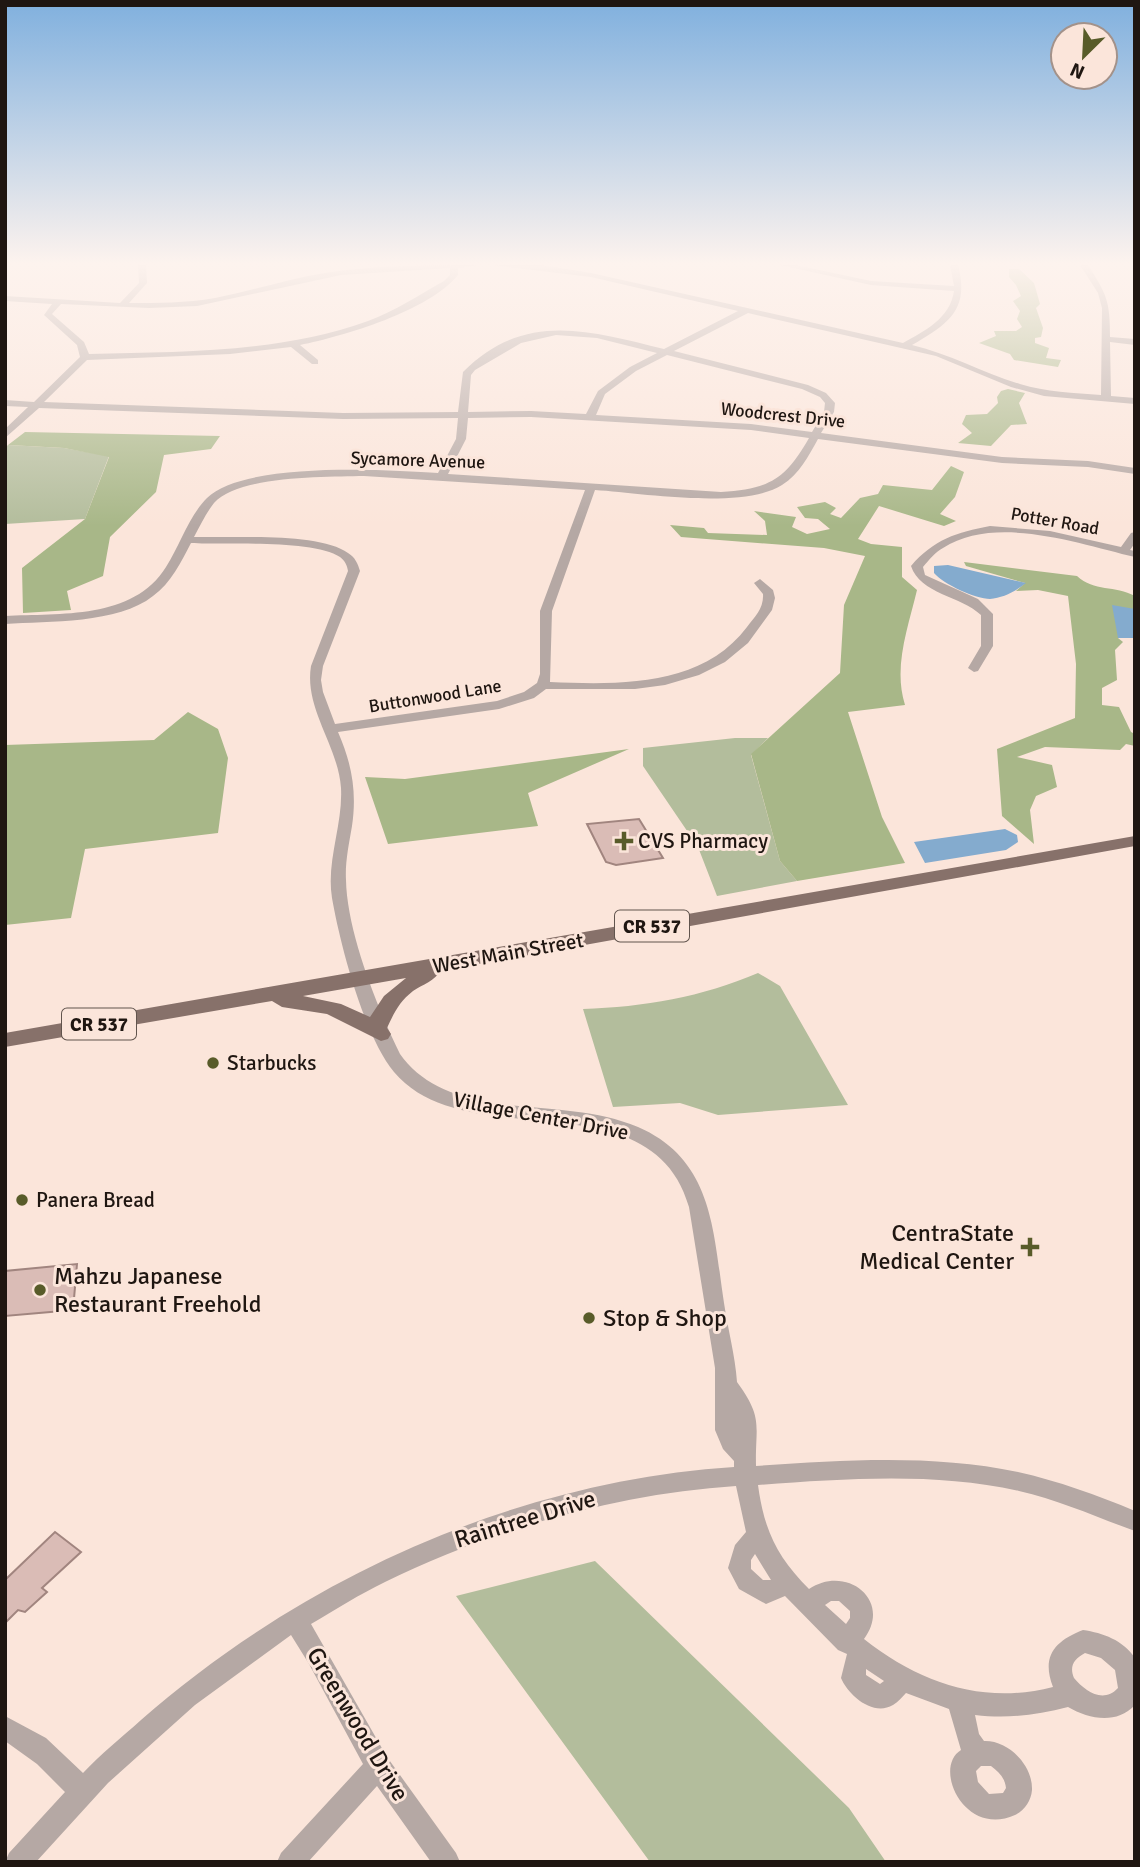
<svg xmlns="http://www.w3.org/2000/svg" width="1140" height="1867" viewBox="0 0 1140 1867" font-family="Signika,sans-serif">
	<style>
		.green { fill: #b3bd9c }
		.forest { fill: #a8b788 }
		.water { fill: #84abce }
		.building { fill: #dabcb6; stroke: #a1857f; stroke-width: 2 }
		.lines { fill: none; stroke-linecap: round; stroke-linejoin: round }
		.minor { fill: #b5a8a4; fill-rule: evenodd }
		.major { fill: #87716a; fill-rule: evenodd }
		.poi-dot { fill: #585b29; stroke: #fbe5da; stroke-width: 2.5 }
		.labels { text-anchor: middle; stroke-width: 6; stroke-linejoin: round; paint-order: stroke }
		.far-street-label { font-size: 18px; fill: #1f1611; stroke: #fbe5da }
		.shield { fill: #fbe5da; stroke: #61544d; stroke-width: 2 }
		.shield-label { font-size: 19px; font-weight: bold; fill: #1f1611 }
		.poi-label { font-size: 21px; fill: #1f1611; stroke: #fbe5da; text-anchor: start }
		.street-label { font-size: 21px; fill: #1f1611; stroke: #fbe5da }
		.near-poi-label { font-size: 24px; fill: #1f1611; stroke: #fbe5da; text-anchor: start }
		.near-street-label { font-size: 24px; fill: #1f1611; stroke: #fbe5da }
	</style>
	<rect width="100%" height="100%" fill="#fbe5da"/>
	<path class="green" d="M8,445L64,448L109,456L85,519L5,524V448Z
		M735,738H768L751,755L780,861L797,881L717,896L698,847L643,766V748Z
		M758,973L780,986L848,1105L718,1115L680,1103L613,1107L583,1009C644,1007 702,997 758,973Z
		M595,1561L849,1808L886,1862H650L456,1596Z"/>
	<path class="forest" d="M1009,269H1019L1034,283L1040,304L1036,308L1043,328L1041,337L1035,338V343L1049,348L1046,358L1061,360L1058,367L1014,360L1010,354L979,343L996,336L994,331H1016L1022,327L1017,319L1020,311L1013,301L1021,296L1016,285L1009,277Z
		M1008,389L1025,393L1019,403L1027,424L1011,425L991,446L958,443L972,433L962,424L966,415L987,414L998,403L997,397L1001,391Z
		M25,432L220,436L211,449L164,455L156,492L110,537L103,576L67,591L71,610L23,613L22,568L85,519L109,457L64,448L8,445Z
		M951,466L964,472L955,497L940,514L956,521L944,526L879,506L858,539L871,544L902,547V577L917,590C908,628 893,667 905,705L848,712L882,817L905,863L797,881L780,861L751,754L840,673L844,605L865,556L824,548L681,537L670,525L704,528L708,533L767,535L765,521L754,511L796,517L792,527L807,534L830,529L818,519L805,518L797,507L825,502L836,508L830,514L841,518L860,498L878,494L883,485L932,490Z
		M964,562L1077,576C1094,592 1115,585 1135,596V610L1118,638L1123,642L1115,650L1117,680L1102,688V705L1119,707L1131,732L1135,734V746L1126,744L1120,750L1045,747L1017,757L1052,765L1057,787L1036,796L1030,810L1034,844L1002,816L997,749L1075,718L1076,664L1068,596L1038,590L1016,591L1025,583L966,566Z
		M188,712L218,729L228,758L218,833L85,849L71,918L5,925V745L154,740Z
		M629,749L528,793L538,826L388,844L365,777L405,779Z"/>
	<path class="water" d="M948,565L1026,583C1016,591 1003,598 990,599C976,599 943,584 934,573V566Z
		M1112,605L1135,609V638H1118Z
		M1005,829L1017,835L1018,842L1006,850L925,863L914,842Z"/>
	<path class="building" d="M639,819L663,858L616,865L606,862L587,824Z
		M77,1264L73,1310L5,1316V1271Z
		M55,1532L81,1552L42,1588L47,1592L25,1612L18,1610L5,1623V1580Z"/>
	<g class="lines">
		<path class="minor" d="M138,265H146L147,283L129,303C157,303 186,303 215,298C252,291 287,279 325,273C376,265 428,265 480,265L458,268V275C429,311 344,336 300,345L318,360V364H312L291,347L230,354L87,360L44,402L343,413L458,412L463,372C525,310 590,331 664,349L738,311L591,277L491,265H541L591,273L903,343C924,331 950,319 954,291L871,285L780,265H796L871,281L954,286L950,265H958C970,310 948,324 912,345C950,354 983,373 1020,384C1046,392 1074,393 1101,395L1102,308L1098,293L1080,265H1088C1107,295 1110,301 1110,337L1135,339V345L1110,342L1111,396L1135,398V404L1044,396L1011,387L936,356L748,313L674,351L808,385L826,393L835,403L834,412L821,433L1002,457L1088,461L1135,468V474L1088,467L1002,463L818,439C809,455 799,475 782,485C742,510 642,493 595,490L552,611L550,682C618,685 702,687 747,627C755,617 764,608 763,594L754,583L760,579L773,590L775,598L772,610L748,643L725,662L699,675L665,685L635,689H546L534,698L499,709L338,732C352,764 357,792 352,826C349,844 345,862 346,880C347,932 377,1007 400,1054C419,1082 453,1096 486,1102C535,1110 591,1107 638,1127C714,1160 713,1232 724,1303C728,1330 735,1355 737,1382C764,1419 755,1425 756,1466C842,1460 933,1454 1018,1472C1058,1481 1097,1495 1135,1511V1531C1096,1517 1059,1500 1019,1491C934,1472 843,1479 758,1485C764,1530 777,1557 809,1589C846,1564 893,1600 864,1639C920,1683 983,1705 1053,1687C1041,1656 1055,1641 1083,1630C1103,1633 1123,1640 1135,1658V1705C1116,1725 1089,1719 1068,1707C1036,1715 1008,1719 975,1715L979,1734L984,1741C1008,1740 1033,1765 1032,1790C1031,1801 1025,1810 1015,1815C965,1838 932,1768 961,1750L949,1709L906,1693C902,1697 898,1702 893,1705C873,1717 848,1695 841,1678L847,1654L838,1650L785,1596L766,1604L739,1589L728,1568L735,1545L746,1532L736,1486C615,1494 494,1529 385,1582C360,1594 335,1610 311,1624L387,1757L456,1853L460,1862H431L377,1786L308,1862H277L281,1853L363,1764L309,1664L291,1635L195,1705L108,1783L36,1862H5L9,1853L65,1792L37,1764L5,1741V1716L46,1738L83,1773C101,1754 122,1737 141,1720C304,1577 517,1481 734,1467V1461L723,1449L715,1430V1368L689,1207C651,1075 466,1158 394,1072C364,1036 340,944 332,898C326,861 343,825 341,788C338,745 304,709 311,666L348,571C347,565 345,561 340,557C314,539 225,545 191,543C181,562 171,583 153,596C118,624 49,621 5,624V616C60,613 133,620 166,567C180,545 189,516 207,498C245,461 386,470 438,473L456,439L458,418L343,419L39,408L5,438V429L28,407L5,406V400L34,402L80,357L77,345L44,315L52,304L5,301V296L120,303L139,283ZM450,268V275L444,281C419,295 395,311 368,321C279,353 182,352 89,354L84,342L52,314L61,304L149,308L197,306L341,275ZM556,335L597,338L657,353L630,367L598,391L586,414L531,411L468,412L471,375L475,370L521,343ZM667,355L802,389L820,397L825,403L824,412L812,432L751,424L596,415L605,394L636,371ZM531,417L751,430L809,438C785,480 769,489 721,492L448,474L466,439L468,418ZM364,476L585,490L540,611V674L537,683L524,692L497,701L335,724L323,692L321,680L323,666L360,571C358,564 355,557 348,553C320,532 231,538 194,537C200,526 206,513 214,503C240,475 327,477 364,476ZM755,1554L771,1580H763L751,1569V1560ZM831,1601H839L850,1611V1618L846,1624L825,1605ZM1085,1653L1101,1658L1115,1670L1118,1688C1103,1704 1085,1691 1074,1678C1069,1666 1074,1659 1085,1653ZM866,1669L884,1681L880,1684L866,1675ZM981,1766H991C999,1772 1005,1778 1006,1788L1003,1793L989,1794L978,1782L976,1771Z
			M990,526L1050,531L1121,547L1131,533L1135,532V543L1130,550L1135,551V557C1080,544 996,514 943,548C935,552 929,560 923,567L925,575L978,599L993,614V646L978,671L974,672L968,668L981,646V615C961,596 920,594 911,566C933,540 957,532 990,526Z"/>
		<path class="major" d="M1135,836V846L440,971C436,980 422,985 413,991C399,1002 394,1013 387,1028L391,1034L388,1039L381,1041L327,1014L282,1007L272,1001L5,1047V1033ZM406,978L384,996L370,1017L341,1004L303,996Z"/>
	</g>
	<linearGradient id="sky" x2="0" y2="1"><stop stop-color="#80b0de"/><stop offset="0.5" stop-color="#fdf3ee"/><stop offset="1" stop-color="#fdf3ee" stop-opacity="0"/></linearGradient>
	<rect width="1140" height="526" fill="url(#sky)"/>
	<g class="poi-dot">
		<path d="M620.5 830.5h7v7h7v7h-7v7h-7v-7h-7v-7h7z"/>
		<circle cx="213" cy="1063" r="7"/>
		<circle cx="22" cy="1200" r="7"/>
		<path d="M1026.5 1236.5h7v7h7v7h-7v7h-7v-7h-7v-7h7z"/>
		<circle cx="40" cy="1290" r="7"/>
		<circle cx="589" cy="1318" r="7"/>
	</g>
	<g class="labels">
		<g class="far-street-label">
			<text transform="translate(783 415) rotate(6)" y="6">Woodcrest Drive</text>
			<text transform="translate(418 460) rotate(2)" y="6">Sycamore Avenue</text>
			<text transform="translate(1055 521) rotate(10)" y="6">Potter Road</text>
			<text transform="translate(435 696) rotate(-9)" y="6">Buttonwood Lane</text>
		</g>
		<g class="shield">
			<rect x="615" y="910.5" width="74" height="31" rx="5"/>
			<rect x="62" y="1008.5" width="74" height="31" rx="5"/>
		</g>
		<g class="shield-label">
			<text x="652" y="933">CR 537</text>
			<text x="99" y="1031">CR 537</text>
		</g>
		<g class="poi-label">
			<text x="638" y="848">CVS Pharmacy</text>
			<text x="227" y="1070">Starbucks</text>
			<text x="36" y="1207">Panera Bread</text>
		</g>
		<g class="street-label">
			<text transform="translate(508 953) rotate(-10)" y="7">West Main Street</text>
			<text transform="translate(541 1116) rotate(11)" y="7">Village Center Drive</text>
		</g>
		<g class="near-poi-label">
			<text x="1014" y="1241" text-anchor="end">CentraState<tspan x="1014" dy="28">Medical Center</tspan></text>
			<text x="54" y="1284">Mahzu Japanese<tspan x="54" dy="28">Restaurant Freehold</tspan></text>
			<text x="603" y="1326">Stop &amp; Shop</text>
		</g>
		<g class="near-street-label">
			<text transform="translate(525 1519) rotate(-17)" y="8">Raintree Drive</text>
			<text transform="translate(358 1724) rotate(59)" y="8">Greenwood Drive</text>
		</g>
	</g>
	<rect width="1140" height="1867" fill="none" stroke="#1f1611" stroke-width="14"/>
	<g transform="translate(1084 56) rotate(204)"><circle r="33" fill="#fbe5da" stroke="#a3928a" stroke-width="2"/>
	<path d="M0-5L12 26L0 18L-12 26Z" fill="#585b29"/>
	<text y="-10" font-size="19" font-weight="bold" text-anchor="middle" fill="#1f1611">N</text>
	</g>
</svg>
